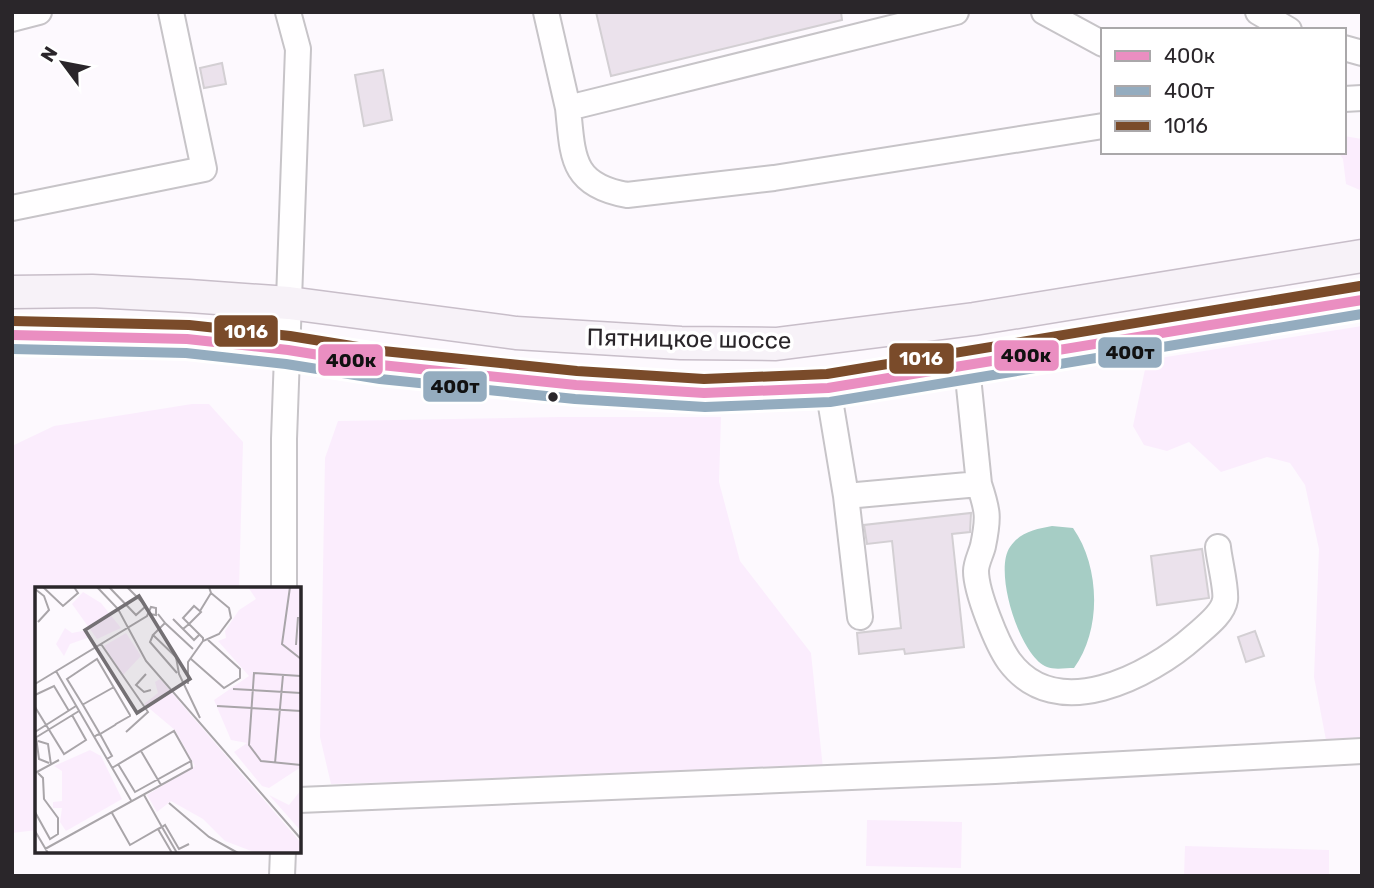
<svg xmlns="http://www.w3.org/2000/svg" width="1374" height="888" viewBox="0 0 1374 888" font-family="Rubik,sans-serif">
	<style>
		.green { fill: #fbedfd }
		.water { fill: #a6cdc5 }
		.building { fill: #ebe2ec; stroke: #d3cfd3; stroke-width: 2 }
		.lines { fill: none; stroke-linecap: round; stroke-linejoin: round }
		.minor-casing { stroke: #c7c4c8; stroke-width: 28 }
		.major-casing { stroke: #c8bec9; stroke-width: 35 }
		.minor { stroke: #fffeff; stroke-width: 24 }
		.major { stroke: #f7f2f8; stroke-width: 32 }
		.bus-1-casing { stroke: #fff; stroke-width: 16 }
		.bus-2-casing { stroke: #fff; stroke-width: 16 }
		.bus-3-casing { stroke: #fff; stroke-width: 16 }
		.bus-1 { stroke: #ea8ec1; stroke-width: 10 }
		.bus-2 { stroke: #94acbf; stroke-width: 10 }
		.bus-3 { stroke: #7a4b2a; stroke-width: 10 }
		.bus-dot { fill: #2a262a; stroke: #fff; stroke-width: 2.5 }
		.labels { text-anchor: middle; stroke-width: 7; stroke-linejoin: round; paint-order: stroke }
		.street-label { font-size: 24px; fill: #2a262a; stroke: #fff }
		.inset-road { fill: none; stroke: #a9a5a9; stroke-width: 2 }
		.view { fill: #747074; fill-opacity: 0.15; stroke: #747074; stroke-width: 3.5 }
		.inset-edge { fill: none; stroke: #2a262a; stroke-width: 3.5 }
		.line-badge { stroke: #fff; stroke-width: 2.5 }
		.badge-label { font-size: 19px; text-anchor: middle; font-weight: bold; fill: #fff }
		.pale-badge-label { font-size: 19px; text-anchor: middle; font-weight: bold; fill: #111 }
	</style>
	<rect width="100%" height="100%" fill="#fdf9fe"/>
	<path class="green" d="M1344,136L1362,139V191L1346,184L1343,159L1338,152H1344Z
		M1362,326V740H1326L1314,677L1319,549L1305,485L1290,463L1267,457L1221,472L1189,442L1167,451L1144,445L1133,426L1147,360Z
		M192,404H209L243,442L239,589H37V830L12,833V446L54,426Z
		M560,417H721L719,482L740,561L811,653L823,769L331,784L320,737L325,458L338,421Z
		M867,820L962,822L961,868L866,866Z
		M1185,846L1329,850V876H1184Z"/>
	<path class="water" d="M1052,526L1073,528C1100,566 1102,630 1074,668C1066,668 1054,670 1047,667C1020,657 993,571 1010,547C1020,532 1036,529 1052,526Z"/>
	<path class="building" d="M596,12H841L842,20L611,76Z
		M222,63L226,84L204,88L200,68Z
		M383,70L392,120L364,126L355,75Z
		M971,513L970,532L952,534L964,647L905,654L904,649L859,654L857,633L901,628L892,541L867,544L864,525Z
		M1202,549L1209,598L1157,605L1151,556Z
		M1255,631L1264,656L1246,662L1238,637Z"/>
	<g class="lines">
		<g class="minor-casing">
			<path id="minor" d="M546,12L568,108L956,12
				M1044,12L1103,44
				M1258,12L1289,30
				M12,19L39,12
				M1344,48L1362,53
				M1344,99L1362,98
				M568,108C573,157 571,185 627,195L774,178L1103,126
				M12,208L204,169L171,12
				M828,388L846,496L860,617
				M979,484C988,511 989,517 983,546C981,554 976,563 976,571C976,592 997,644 1009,661C1056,725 1149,677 1195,636C1205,627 1223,614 1225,600C1227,590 1219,559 1218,547
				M846,496L979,484L967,367
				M284,589V439L298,49L288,12
				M299,800L995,771L1362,751
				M282,876L283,851"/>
		</g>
		<g class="major-casing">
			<path id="major" d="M12,292L92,291L189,296L289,303L516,333L681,343L776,344L974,319L1362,256
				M12,335L187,339L288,350L381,365L576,385L704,393L828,388L1362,300"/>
		</g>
		<use href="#minor" class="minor"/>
		<use href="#major" class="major"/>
		<g class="bus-1-casing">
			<path id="bus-1" d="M12,335L187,339L288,350L381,365L576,385L704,393L828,388L1362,300"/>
		</g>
		<g class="bus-2-casing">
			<path id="bus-2" d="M12,349L186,353L286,364L380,379L575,399L705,407L830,402L1362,314"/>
		</g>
		<g class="bus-3-casing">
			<path id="bus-3" d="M12,321L189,325L290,336L383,351L577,371L704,379L827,374L1360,286"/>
		</g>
		<use href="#bus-1" class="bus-1"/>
		<use href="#bus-2" class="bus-2"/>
		<use href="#bus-3" class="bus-3"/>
	</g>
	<circle class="bus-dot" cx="553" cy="397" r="6"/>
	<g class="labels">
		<g class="street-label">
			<text transform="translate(689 339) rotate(1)" y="8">Пятницкое шоссе</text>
		</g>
	</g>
	<g transform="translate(35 587)">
		<rect width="266" height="266" fill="#fdf9fe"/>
		<path d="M213,0H266V180L234,201L227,199L199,165L212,156L196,153L179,113L214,89L183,54L191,51L190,44L204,23L221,12ZM48,5L66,16L86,41L62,52L37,17ZM30,41L37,46L52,43L55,50L35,57L29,69L21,57ZM91,46L106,69L88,88L69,59ZM125,92L266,256V266H222L190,254L168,232L136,214L122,225L112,208L160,179L140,143L109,117L123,106L120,95ZM55,163L66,169L87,212L31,244L25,235L27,221H18V215L27,214V184L19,179ZM266,203V244L234,208L254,218Z" fill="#fbedfd"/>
		<path class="inset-road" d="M8,0L28,19L43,6L39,0M62,0L83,22L111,74L266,252M74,0L101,28L111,19M92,0L110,18M255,0L247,57L266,72M0,2L9,9L14,23L3,35M165,24L176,6L174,0M123,27L130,36L118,48L141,70L144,87L165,131M138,32L159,53L165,47M130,36L158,62M148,42L154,37L166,25L159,19L148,31L168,51V54M118,48L115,55L142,86M66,57L113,125L91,145M261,58L263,30M156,72L189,101L205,91V82L173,53M21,84L97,215M111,87L101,98L109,105L116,103M266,89L219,86L214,158L226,174L266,178M0,97L112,29L116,20L121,21V28L114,27M153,97V75L168,54L184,47L196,31L194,21L176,6M198,102L266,106M0,108L19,99L34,124M47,118L79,100M182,119L266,124M0,120L29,167L51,153L37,128M0,145L41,119M1,150L4,172L14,176M59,150L62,148L65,147L80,138L81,137L95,129V128L62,72L32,92L48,118L65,147L77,169L72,172M0,151L44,124M3,154L13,157L16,178M106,164L126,198M240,176L248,88M77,181L139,144L156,174L100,205L83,177M0,186L24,173M134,216L174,250L203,266M0,225L15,252L23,247V231L9,212L8,191L3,186M77,226L95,258L123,242L127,240L109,208M123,242L137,266M0,244L13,266M10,262L157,181L156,174M142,266L127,240L130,238L144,262L154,257"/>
		<path class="view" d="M104,9L155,92L102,126L50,43Z"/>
		<rect width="266" height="266" class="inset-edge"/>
	</g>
	<g class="line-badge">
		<rect x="213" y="314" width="66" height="34" rx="7" fill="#7a4b2a"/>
		<rect x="1097" y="336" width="66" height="33" rx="7" fill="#94acbf"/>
		<rect x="993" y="339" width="67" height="33" rx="7" fill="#ea8ec1"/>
		<rect x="888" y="342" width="67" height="33" rx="7" fill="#7a4b2a"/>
		<rect x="317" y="343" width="67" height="34" rx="7" fill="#ea8ec1"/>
		<rect x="422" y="370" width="66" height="33" rx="7" fill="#94acbf"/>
	</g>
	<g class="badge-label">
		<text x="246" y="338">1016</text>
		<text x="921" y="365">1016</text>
	</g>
	<g class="pale-badge-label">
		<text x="1130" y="359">400т</text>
		<text x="1026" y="362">400к</text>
		<text x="351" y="367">400к</text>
		<text x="455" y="393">400т</text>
	</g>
	<rect width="1374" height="888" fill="none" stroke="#2a262a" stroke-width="28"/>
	<rect x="1101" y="28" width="245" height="126" fill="#ffffff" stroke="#aaa8aa" stroke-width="2"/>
	<rect x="1115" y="51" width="35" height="10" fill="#ea8ec1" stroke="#aaa8aa" stroke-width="2"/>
	<text x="1164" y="63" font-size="21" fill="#2a262a">400к</text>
	<rect x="1115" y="86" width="35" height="10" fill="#94acbf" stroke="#aaa8aa" stroke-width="2"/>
	<text x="1164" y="98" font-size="21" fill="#2a262a">400т</text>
	<rect x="1115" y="121" width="35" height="10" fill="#7a4b2a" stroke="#aaa8aa" stroke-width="2"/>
	<text x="1164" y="133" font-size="21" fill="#2a262a">1016</text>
	<g transform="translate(63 63) rotate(302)" stroke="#ffffff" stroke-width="5" paint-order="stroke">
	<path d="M0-5L12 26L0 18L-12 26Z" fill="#2a262a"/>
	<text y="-10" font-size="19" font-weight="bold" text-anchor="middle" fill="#2a262a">N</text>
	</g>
</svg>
